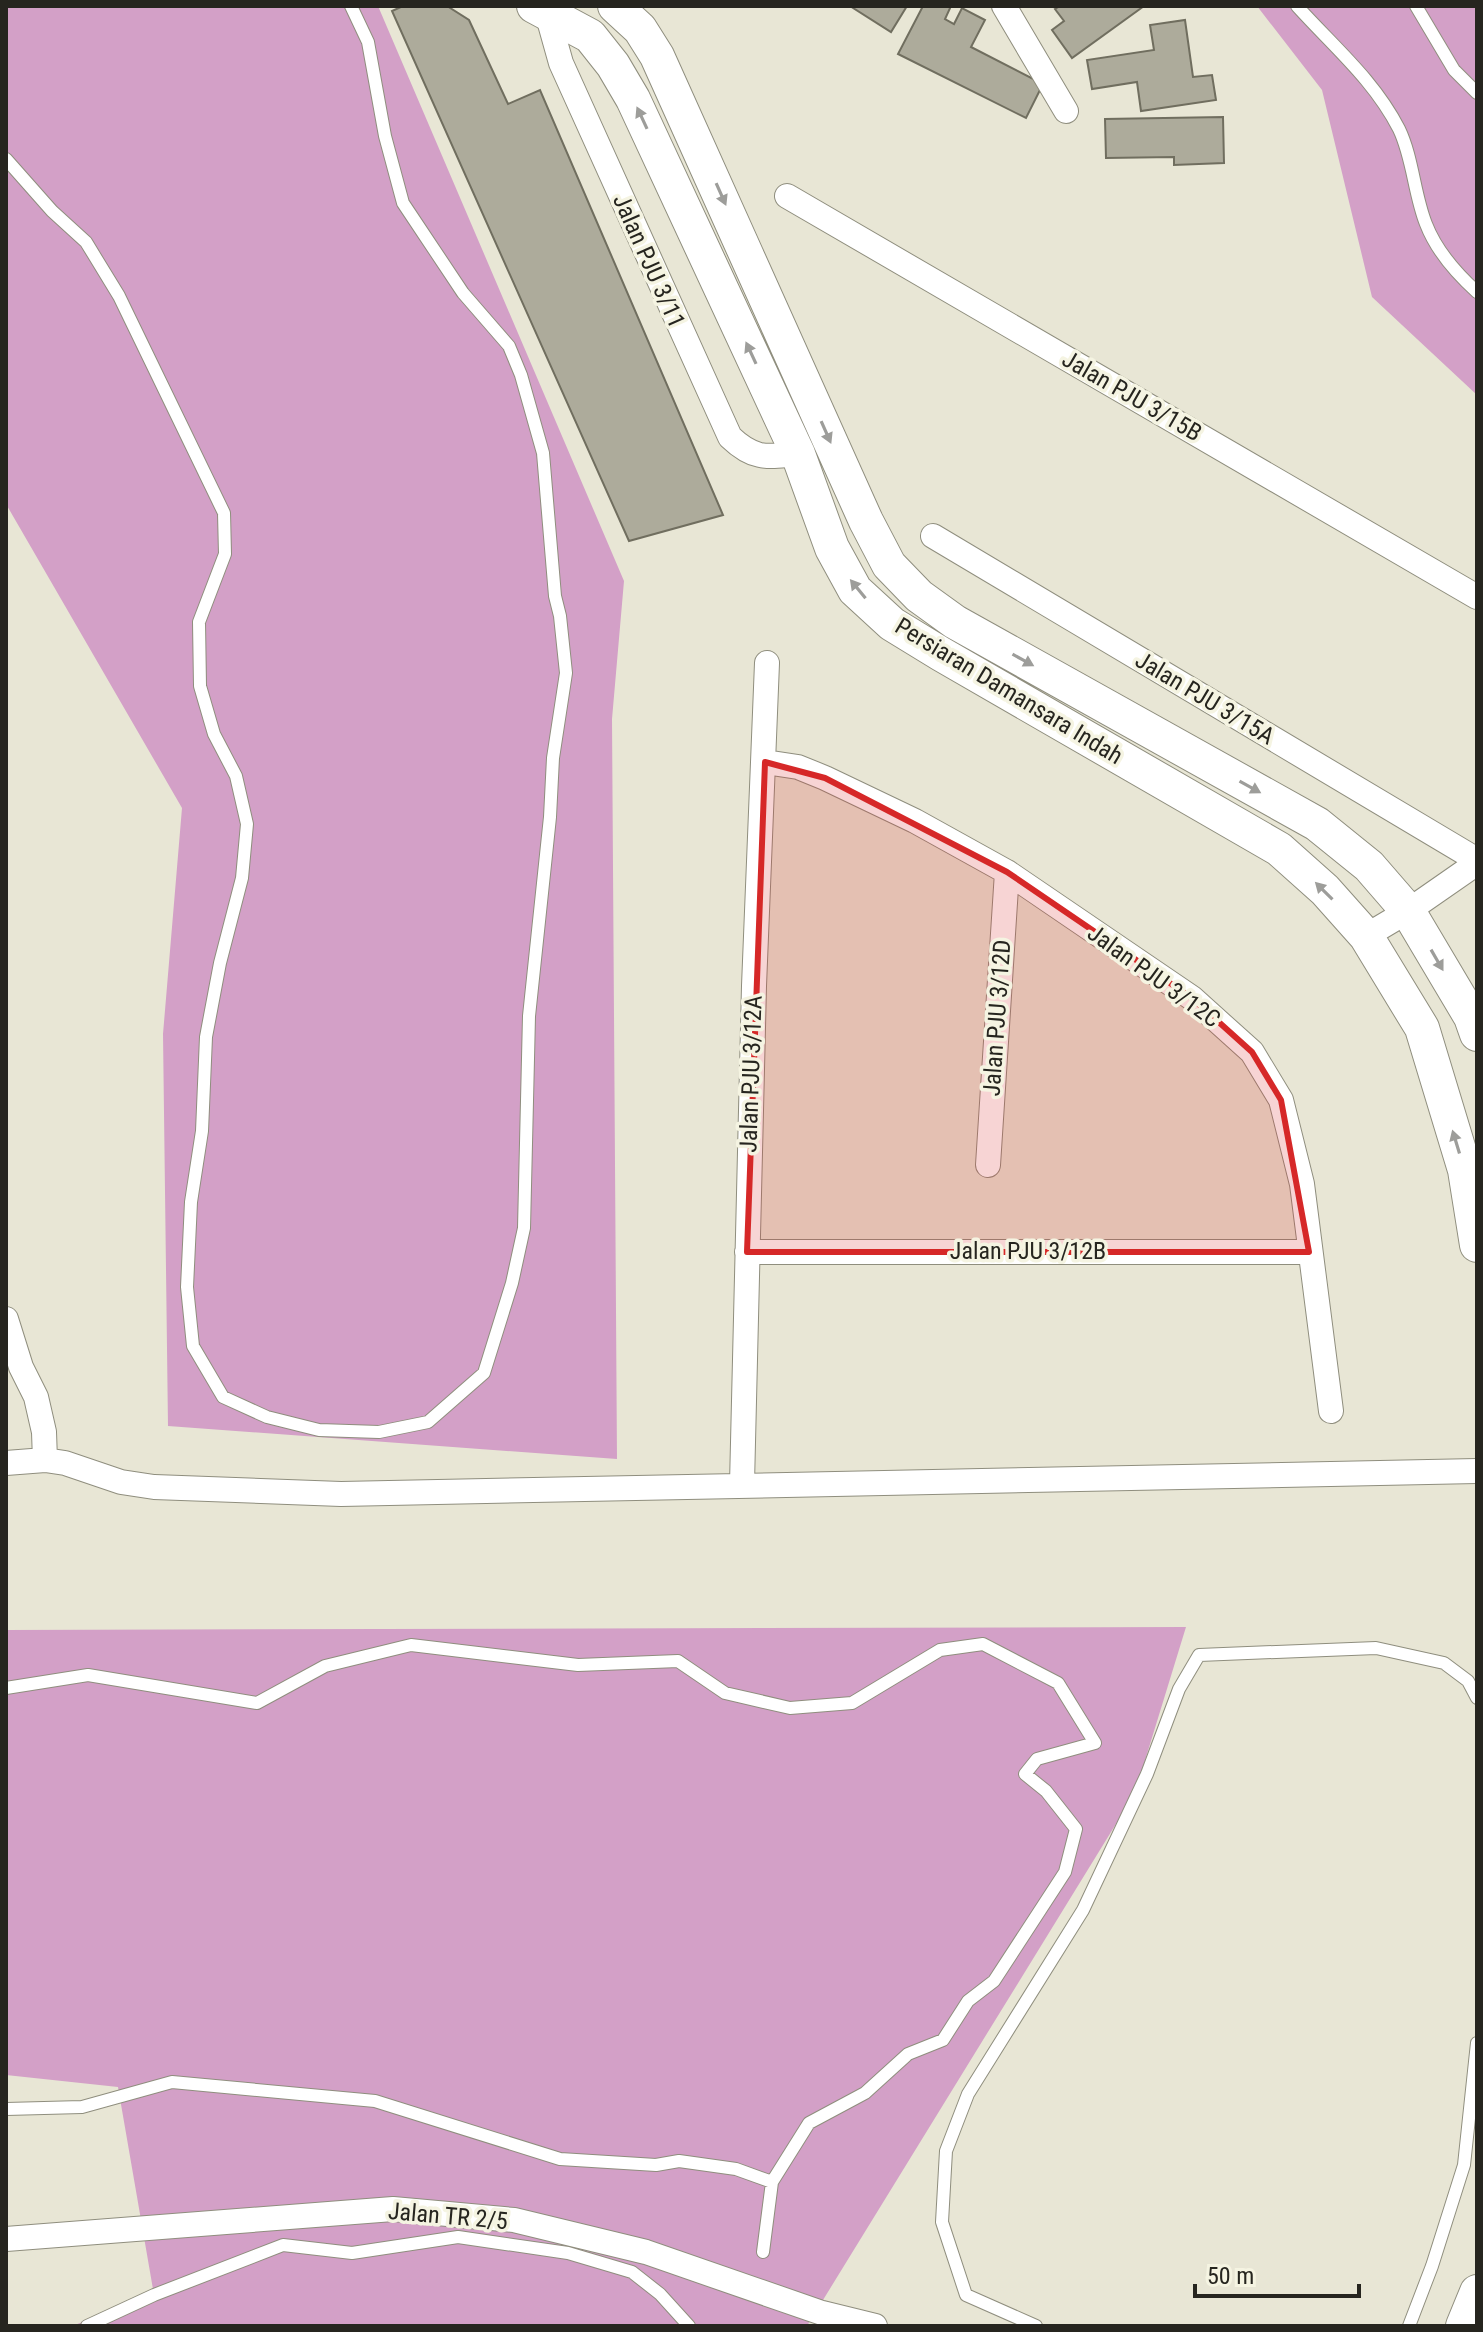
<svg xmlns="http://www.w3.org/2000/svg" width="1483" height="2332" viewBox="0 0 1483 2332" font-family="'Roboto Condensed',sans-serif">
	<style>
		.green { fill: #d3a0c7 }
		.building { fill: #adab9b; stroke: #706e5f; stroke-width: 2 }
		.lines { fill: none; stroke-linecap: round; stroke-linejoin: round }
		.lane-casing { stroke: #8f8e7e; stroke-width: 14 }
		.street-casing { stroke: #8f8e7e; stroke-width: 26 }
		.secondary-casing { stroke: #8f8e7e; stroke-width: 36 }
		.lane { stroke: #fff; stroke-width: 12 }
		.street { stroke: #fff; stroke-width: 24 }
		.secondary { stroke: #fff; stroke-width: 34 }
		.oneway { fill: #9d9d9a }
		.marked { fill: #d62828; fill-opacity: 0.2; stroke: #d62828; stroke-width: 6; stroke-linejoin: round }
		.labels { text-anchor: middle; stroke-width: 7; stroke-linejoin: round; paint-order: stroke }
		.street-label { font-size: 24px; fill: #26251f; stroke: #f5f4e2 }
	</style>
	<rect width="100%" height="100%" fill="#e8e6d5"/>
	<path class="green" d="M6,6H378L624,581L612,719L617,1459L168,1426L163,1034L182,808L6,504Z
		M1257,6H1477V395L1372,297L1322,90Z
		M1186,1627L1135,1793L807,2326H72L154,2295L118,2087L6,2075V1630Z"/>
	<path class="building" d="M403,6H447L469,20L508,104L540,90L723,515L629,541L392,11Z
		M850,6H907L891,32Z
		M923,6H951L945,19L954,24L962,8L985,20L971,47L1043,84L1026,118L898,54Z
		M1060,6H1144L1072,58L1052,30L1064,21L1055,9Z
		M1185,20L1193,77L1212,75L1216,100L1141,111L1137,82L1092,89L1087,60L1154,50L1150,25Z
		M1223,117L1224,163L1174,165V157L1106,158L1105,119Z"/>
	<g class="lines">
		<g class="lane-casing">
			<path id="lane" d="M1297,6C1333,46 1374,80 1399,129C1413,158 1414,194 1426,224C1436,250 1456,273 1477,292
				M1416,6L1454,70L1477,93
				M6,159L52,211L86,242L119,296L224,513L225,554L199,622L200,686L214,734L236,776L247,824L242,878L220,963L206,1037L202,1131L191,1202L187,1287L193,1346L223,1397L267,1417L319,1430L379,1432L428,1422L484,1373L512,1283L524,1228L529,1016L550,817L553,758L566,673L560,616L555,596L543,453L521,375L509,346L463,293L403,203L385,136L368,42L351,6
				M6,1688L88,1675L257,1703L325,1666L411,1645L578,1665L678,1661L725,1693L790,1708L852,1703L940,1650L983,1644L1058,1683L1095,1743L1037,1759L1025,1774L1046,1791L1076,1829L1065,1872L994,1981L968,2001L943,2040L908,2054L865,2093L809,2123L772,2182L763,2252
				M6,2109L82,2107L172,2082L375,2101L560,2159L656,2165L679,2161L736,2169L772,2182
				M87,2326L154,2295L283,2245L352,2253L458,2237L568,2253L632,2272L660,2294L689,2326
				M1036,2326L966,2295L942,2222L946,2151L968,2094L1083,1910L1147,1774L1179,1689L1199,1655L1376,1648L1444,1663L1468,1681L1477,1698
				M1409,2326L1432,2266L1464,2165L1477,2043"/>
		</g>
		<g class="street-casing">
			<path id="street" d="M1004,6L1066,111
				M547,13L561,63L730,437C754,460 767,457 798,454
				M787,196L1477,597
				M933,536L1477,860
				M765,762L798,767L825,778L915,821L1007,872L1192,998L1252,1052L1281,1100L1302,1184L1331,1411
				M1366,936L1408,911L1477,863
				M988,1165L1007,872
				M747,1252H1309
				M6,1319L21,1367L36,1397L44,1432L45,1460
				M6,1463L45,1460L65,1463L121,1482L154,1487L341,1494L1477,1471
				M742,1484L754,986L767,663
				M6,2239L393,2209L514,2220L646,2252L822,2313L875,2326"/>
		</g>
		<g class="secondary-casing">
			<path id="secondary" d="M534,6L590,36L613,65L633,99L798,454L832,548L855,590L892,624L941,654L1279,849L1325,890L1366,936L1422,1028L1465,1170L1477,1245
				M615,6L640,29L657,56L866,521L889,565L919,596L955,622L1317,824L1369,866L1408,911L1471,1017L1477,1034
				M1463,2326L1477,2292"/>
		</g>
		<use href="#lane" class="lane"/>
		<use href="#street" class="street"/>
		<use href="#secondary" class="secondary"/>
	</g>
	<defs><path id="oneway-solid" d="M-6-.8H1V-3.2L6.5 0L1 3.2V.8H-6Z" transform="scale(2)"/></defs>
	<g class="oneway">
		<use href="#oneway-solid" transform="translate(642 118) rotate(-115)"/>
		<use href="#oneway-solid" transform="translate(721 194) rotate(66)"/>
		<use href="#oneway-solid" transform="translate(751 353) rotate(-115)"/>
		<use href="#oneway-solid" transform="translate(826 432) rotate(66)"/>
		<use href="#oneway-solid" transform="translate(858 589) rotate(-129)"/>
		<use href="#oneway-solid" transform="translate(1023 660) rotate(29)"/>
		<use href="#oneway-solid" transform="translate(1250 787) rotate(29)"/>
		<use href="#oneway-solid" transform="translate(1324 891) rotate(-135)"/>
		<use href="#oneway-solid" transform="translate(1437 960) rotate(60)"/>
		<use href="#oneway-solid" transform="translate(1456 1142) rotate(-107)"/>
	</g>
	<path class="marked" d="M765,762L825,778L1007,872L1192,998L1252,1052L1281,1100L1309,1252H747Z"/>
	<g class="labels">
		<g class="street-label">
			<text transform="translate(649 261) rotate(66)" y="8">Jalan PJU 3/11</text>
			<text transform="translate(1132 396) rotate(30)" y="8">Jalan PJU 3/15B</text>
			<text transform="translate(1009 691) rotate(31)" y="8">Persiaran Damansara Indah</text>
			<text transform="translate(1205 698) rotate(31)" y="8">Jalan PJU 3/15A</text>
			<text transform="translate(1154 976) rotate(36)" y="8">Jalan PJU 3/12C</text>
			<text transform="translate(997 1018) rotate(-86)" y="8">Jalan PJU 3/12D</text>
			<text transform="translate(751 1074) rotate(-88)" y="8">Jalan PJU 3/12A</text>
			<text x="1028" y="1259">Jalan PJU 3/12B</text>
			<text transform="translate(448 2216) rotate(5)" y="8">Jalan TR 2/5</text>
		</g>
	</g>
	<rect width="1483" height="2332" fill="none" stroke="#26251f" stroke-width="16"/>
	<path d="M1195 2284v12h164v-12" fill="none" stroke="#26251f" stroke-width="4"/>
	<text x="1207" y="2284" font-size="24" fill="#26251f" stroke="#f5f4e2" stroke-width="6" paint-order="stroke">50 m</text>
</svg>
